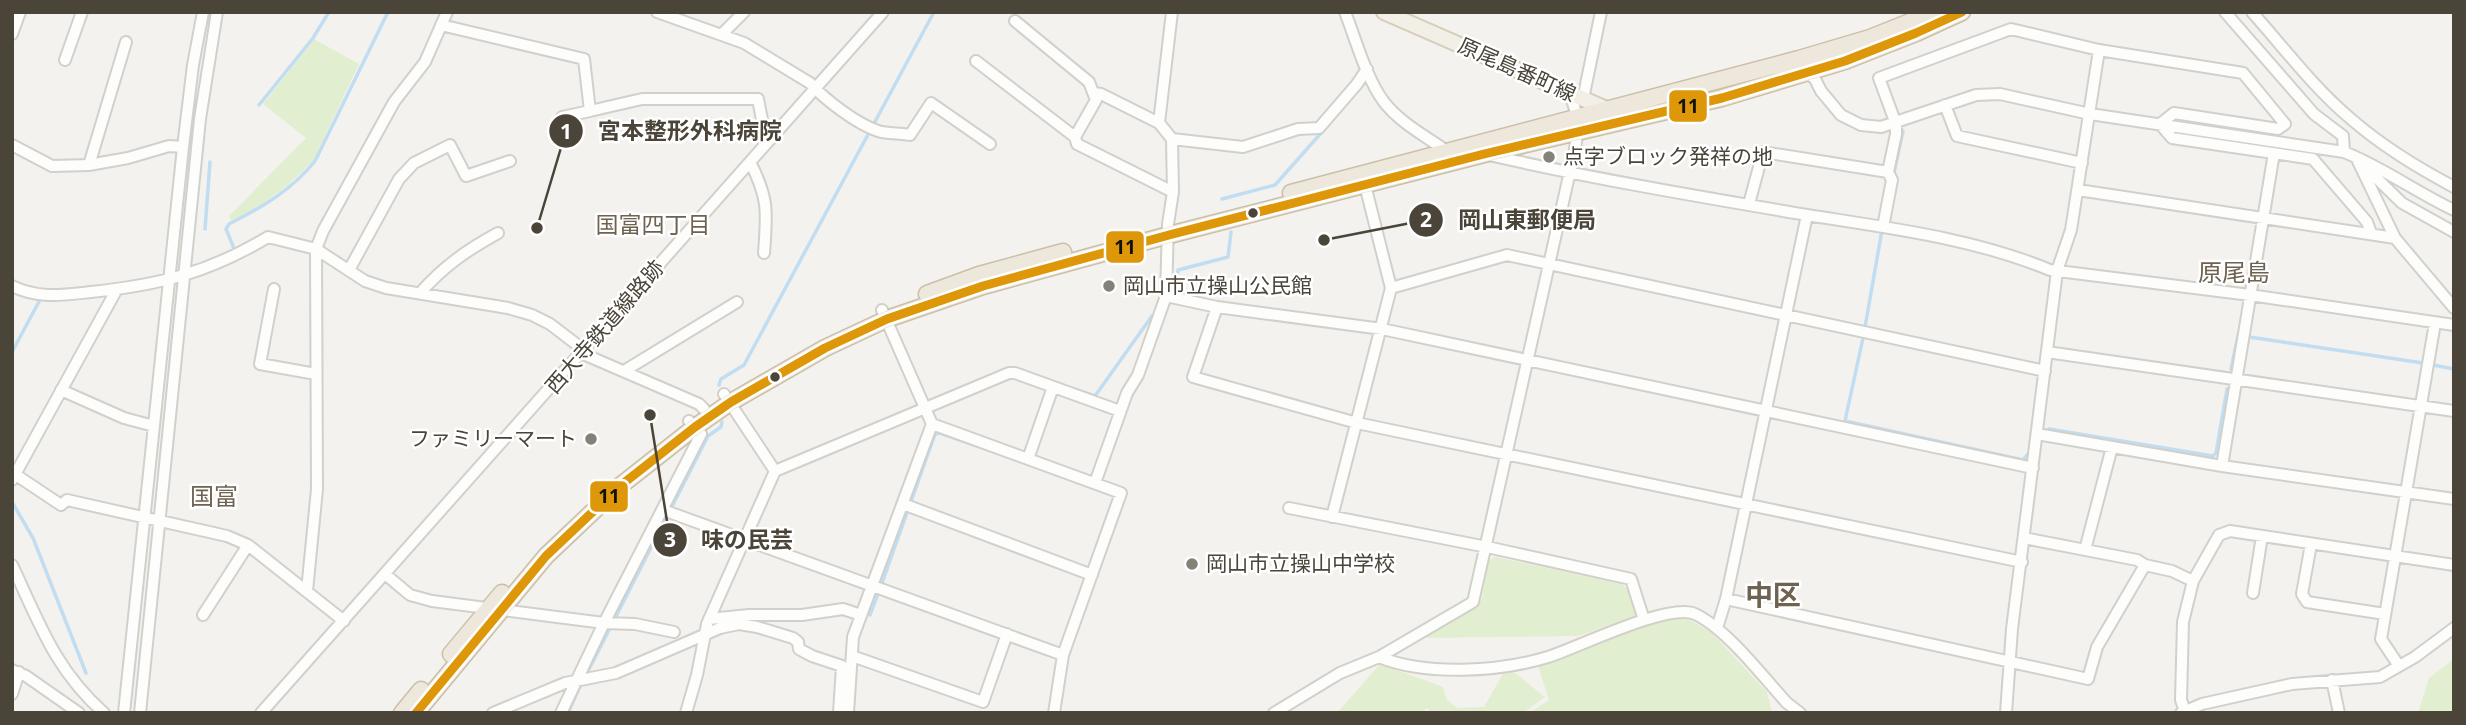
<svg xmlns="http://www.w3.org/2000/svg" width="2466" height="725" viewBox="0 0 2466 725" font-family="'Open Sans','Noto Sans JP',sans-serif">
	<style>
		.green { fill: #e1eecf }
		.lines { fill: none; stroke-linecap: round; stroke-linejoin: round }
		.stream { stroke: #c0ddf1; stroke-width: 3.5 }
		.minor-casing { stroke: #d2d0cb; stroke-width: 14 }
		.major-casing { stroke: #d6cebb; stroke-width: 18 }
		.highway-casing { stroke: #ccbfa9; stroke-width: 19 }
		.minor { stroke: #fdfdfc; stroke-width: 10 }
		.major { stroke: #f2efe6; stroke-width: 14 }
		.highway { stroke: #ede8db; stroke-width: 16 }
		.bus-1-casing { stroke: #fff; stroke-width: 14 }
		.bus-1 { stroke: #dd9709; stroke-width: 9 }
		.poi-dot { fill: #868178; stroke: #fff; stroke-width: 2.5 }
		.bus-dot { fill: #4b4439; stroke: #fff; stroke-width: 2.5 }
		.labels { text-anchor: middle; stroke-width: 5; stroke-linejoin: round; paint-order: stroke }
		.street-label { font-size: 21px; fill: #4b4439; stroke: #fff }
		.poi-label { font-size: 21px; fill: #4b4439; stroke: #fff; text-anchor: start }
		.neighbourhood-label { font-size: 23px; fill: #6e6250; stroke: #fff }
		.quarter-label { font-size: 24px; fill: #6e6250; stroke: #fff }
		.district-label { font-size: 28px; font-weight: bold; fill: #6e6250; stroke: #fff }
		.leader { fill: none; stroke: #4b4439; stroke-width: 2.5 }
		.callout-dot { fill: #4b4439; stroke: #fff; stroke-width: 2.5 }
		.mark-label { font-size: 21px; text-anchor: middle; font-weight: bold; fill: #fff }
		.callout-label { font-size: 23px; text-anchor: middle; font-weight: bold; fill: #4b4439; stroke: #fff; stroke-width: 5; stroke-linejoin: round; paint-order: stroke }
		.line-badge { stroke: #fff; stroke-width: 2.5 }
		.pale-badge-label { font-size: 19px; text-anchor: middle; font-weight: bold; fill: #111 }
	</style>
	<rect width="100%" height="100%" fill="#f4f2ee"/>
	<path class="green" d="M314,39L359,64L313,161L287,186L258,207L231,221L229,216L306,138L263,104Z
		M1495,557L1622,584C1630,591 1636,605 1635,616L1578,636L1418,638L1473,607L1482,599L1488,561Z
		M1677,617H1685L1711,632L1767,692L1772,713H1529L1549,700L1538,666L1636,629Z
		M2454,659V713H2418L2429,678Z
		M1380,664L1443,687L1447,700L1458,708L1484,707L1504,672L1515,673L1545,697L1523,713H1432L1427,708L1421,713H1337Z"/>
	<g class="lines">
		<path class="stream" d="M259,105L313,38L329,12
			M1894,173L1903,131
			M1222,199L1275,185L1322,132
			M205,229L210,162
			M235,251L226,229L229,224C261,208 292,190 315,161L388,12
			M1175,289L1178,270L1228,257L1231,232
			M1865,327L1882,230
			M2249,337L2423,363
			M1863,338L1845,421L2023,460L2029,453
			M12,352L41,298
			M2433,365L2454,369
			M2231,369L2238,336
			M719,385L721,379L744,365L934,12
			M1060,385L1095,396L1152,316
			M2049,429L2213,456L2216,453L2227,389
			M12,502L33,538L86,673
			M882,583L935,434L940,433L1000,454
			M870,615L878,594
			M759,620H783
			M695,633L720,623
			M585,677L708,436L721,427L722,422
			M568,713L581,684"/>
		<g class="minor-casing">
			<path id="minor" d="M657,12L744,43L810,83C825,100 857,124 878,131C887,134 900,133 910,135L931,103L990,144
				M1345,12C1356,40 1366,78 1384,102C1400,123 1427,137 1448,152
				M2225,12L2314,114L2343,136L2344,152
				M2252,12C2284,48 2314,88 2351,119C2382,146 2418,168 2454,187
				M1015,21L1089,82L1096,100L1075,137
				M441,25L584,59L590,111L562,117
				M12,34L20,12
				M722,34L744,12
				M65,60L82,12
				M976,61L1075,137L1077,144L1173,192L1168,224L1166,296L1138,375L1127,393L1095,483
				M1806,72L1815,79L1821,91L1841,115L1861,125L1881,127L1976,95L2000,94L2090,114L2344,152C2382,167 2416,192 2454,210
				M1094,93L1101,94L1159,123L1172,139L1173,192
				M1583,99L1601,12
				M1945,105L1957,136L2082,163
				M590,111L642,99H758L764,130L771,139
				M1159,123L1172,12
				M1172,139L1243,147L1298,129L1319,128L1357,84L1367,69
				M12,145L52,166L89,165L128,158L169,146L183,147
				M1489,155C1594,179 1701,197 1807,215C1889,228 1973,238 2050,270L2250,295L2454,325
				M2356,157L2395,238L2454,308
				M750,162C769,199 767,212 764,253
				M2362,164L2402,203L2454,232
				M89,165L126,42
				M2078,190L2395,238
				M1749,204L1763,152L1888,172L1896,134V124L1879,78L2011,29L2099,50L2243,73L2285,124L2278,129L2174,113L2160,124L2172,138L2313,159L2367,222L2371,233
				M1883,227L1892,180L1888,172
				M349,270L399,179L414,163L450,145L466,176L510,161
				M12,286C38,299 63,295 91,292C159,285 208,273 268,237L316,249L365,281L386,288L508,308L532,315L550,324L584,350
				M1391,288L1507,255L2045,371
				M274,289L260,364L316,374
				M420,293C444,266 467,250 498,233
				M1166,296L1217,307L1382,329L2033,468
				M1217,307L1193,377L1357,423L2022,562
				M2047,352L2454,411
				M581,353L699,404L704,409
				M624,371L737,302
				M61,390L124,418L154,426
				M724,394L775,471
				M932,424L1121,493L1063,655L1054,713
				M2037,434L2222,466L2454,499
				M1028,459L1053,387
				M2222,466L2274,153
				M16,475L61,505L67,500L227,536L248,545L344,621
				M12,480L117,289
				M903,504L1092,575
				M1289,508L1487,547L1631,579L1644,620
				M663,510L1063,655
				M1332,517L1391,288L1364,181
				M2024,538L2137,560L2145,565L2172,571L2193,581
				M2311,544L2302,594L2307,602L2385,614
				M2085,550L2112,447
				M12,565C39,622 55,670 104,713
				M385,574L410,595L432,601L604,623L635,624L674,632
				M307,591L317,489L316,249L323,231L394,102L425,62L447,12
				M2253,593L2262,536
				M1726,599L2088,679L2097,647L2145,565
				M203,615L248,545
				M709,619L749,615H802L843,609L861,615
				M1717,628L1726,599L1807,215
				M852,656L983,702L1007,634
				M1379,657C1426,676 1499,672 1548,657C1579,647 1669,602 1695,614C1727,629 1763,677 1787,703L1800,713
				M2399,666L2381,639L2435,323
				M12,670L26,676L79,713
				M2332,680L2339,713
				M12,694L19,672
				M2185,711L2181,700L2183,622L2193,581L2219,535L2230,531L2454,565
				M124,713L183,147L193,65L203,12
				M140,713L200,119L217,12
				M261,713L883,12
				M493,713L565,683L616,673L720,628L739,624L757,627L793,638L798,642L799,649L812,656L842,666L839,713
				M561,713L604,623L701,434L689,421
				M686,713L697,675L707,624L775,471L1009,373H1015L1120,411
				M848,713L853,637L932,424L882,310
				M1274,713L1340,673L1379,657L1473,602L1575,149C1579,129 1578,111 1569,93
				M2006,713L2012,629L2057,271L2071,230L2099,50
				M2181,713L2202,704L2292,684L2380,677L2415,657L2454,628"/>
		</g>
		<g class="major-casing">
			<path id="major" d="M1384,12L1611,111"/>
		</g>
		<g class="highway-casing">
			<path id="highway" d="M1291,193L1799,59L1870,38L1935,12
				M927,294L979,275L1063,252
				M451,654L502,593
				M402,713L421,690
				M416,713L546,556L620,486L695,427L731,402L825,348L887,319L983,286L1169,235L1484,154L1722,98L1845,61L1916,33L1962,12"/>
		</g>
		<use href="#minor" class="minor"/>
		<use href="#major" class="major"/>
		<use href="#highway" class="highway"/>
		<g class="bus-1-casing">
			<path id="bus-1" d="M416,713L546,556L620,486L695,427L731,402L825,348L887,319L983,286L1169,235L1484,154L1722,98L1845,61L1916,33L1962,12"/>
		</g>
		<use href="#bus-1" class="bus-1"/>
	</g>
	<g class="poi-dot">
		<circle cx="1549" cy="157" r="7"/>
		<circle cx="1109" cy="286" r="7"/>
		<circle cx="591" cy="439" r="7"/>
		<circle cx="1192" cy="564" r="7"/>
	</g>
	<g class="bus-dot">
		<circle cx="1253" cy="213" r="6"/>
		<circle cx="775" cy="377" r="6"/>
	</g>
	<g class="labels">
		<g class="street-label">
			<text transform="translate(1517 70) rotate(24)" y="7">原尾島番町線</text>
			<text transform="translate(605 327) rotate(-49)" y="7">西大寺鉄道線路跡</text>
		</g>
		<g class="poi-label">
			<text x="1563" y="164">点字ブロック発祥の地</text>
			<text x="1123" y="293">岡山市立操山公民館</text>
			<text x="577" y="446" text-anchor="end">ファミリーマート</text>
			<text x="1206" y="571">岡山市立操山中学校</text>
		</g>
		<g class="neighbourhood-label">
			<text x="653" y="233">国富四丁目</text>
		</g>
		<g class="quarter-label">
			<text x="2234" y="281">原尾島</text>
			<text x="214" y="505">国富</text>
		</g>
		<g class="district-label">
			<text x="1773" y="605">中区</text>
		</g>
	</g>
	<path class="leader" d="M537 228L566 131M1324 240L1426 220M650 415L670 540"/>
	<g class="callout-dot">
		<circle cx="537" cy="228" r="7"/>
		<circle cx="1324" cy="240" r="7"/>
		<circle cx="650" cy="415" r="7"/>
		<circle cx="566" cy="131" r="18"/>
		<circle cx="1426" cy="220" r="18"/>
		<circle cx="670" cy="540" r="18"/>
	</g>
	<g class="mark-label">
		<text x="566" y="139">1</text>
		<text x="1426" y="227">2</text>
		<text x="670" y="547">3</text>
	</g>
	<g class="callout-label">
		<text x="690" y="139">宮本整形外科病院</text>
		<text x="1527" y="228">岡山東郵便局</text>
		<text x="747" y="548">味の民芸</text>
	</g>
	<g class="line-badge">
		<rect x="1668" y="89" width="40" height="34" rx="7" fill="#dd9709"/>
		<rect x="1105" y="230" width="40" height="34" rx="7" fill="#dd9709"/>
		<rect x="589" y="480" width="40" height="33" rx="7" fill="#dd9709"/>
	</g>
	<g class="pale-badge-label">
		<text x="1688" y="113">11</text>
		<text x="1125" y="254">11</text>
		<text x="609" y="503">11</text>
	</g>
	<rect width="2466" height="725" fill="none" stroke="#4b4439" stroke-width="28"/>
</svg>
